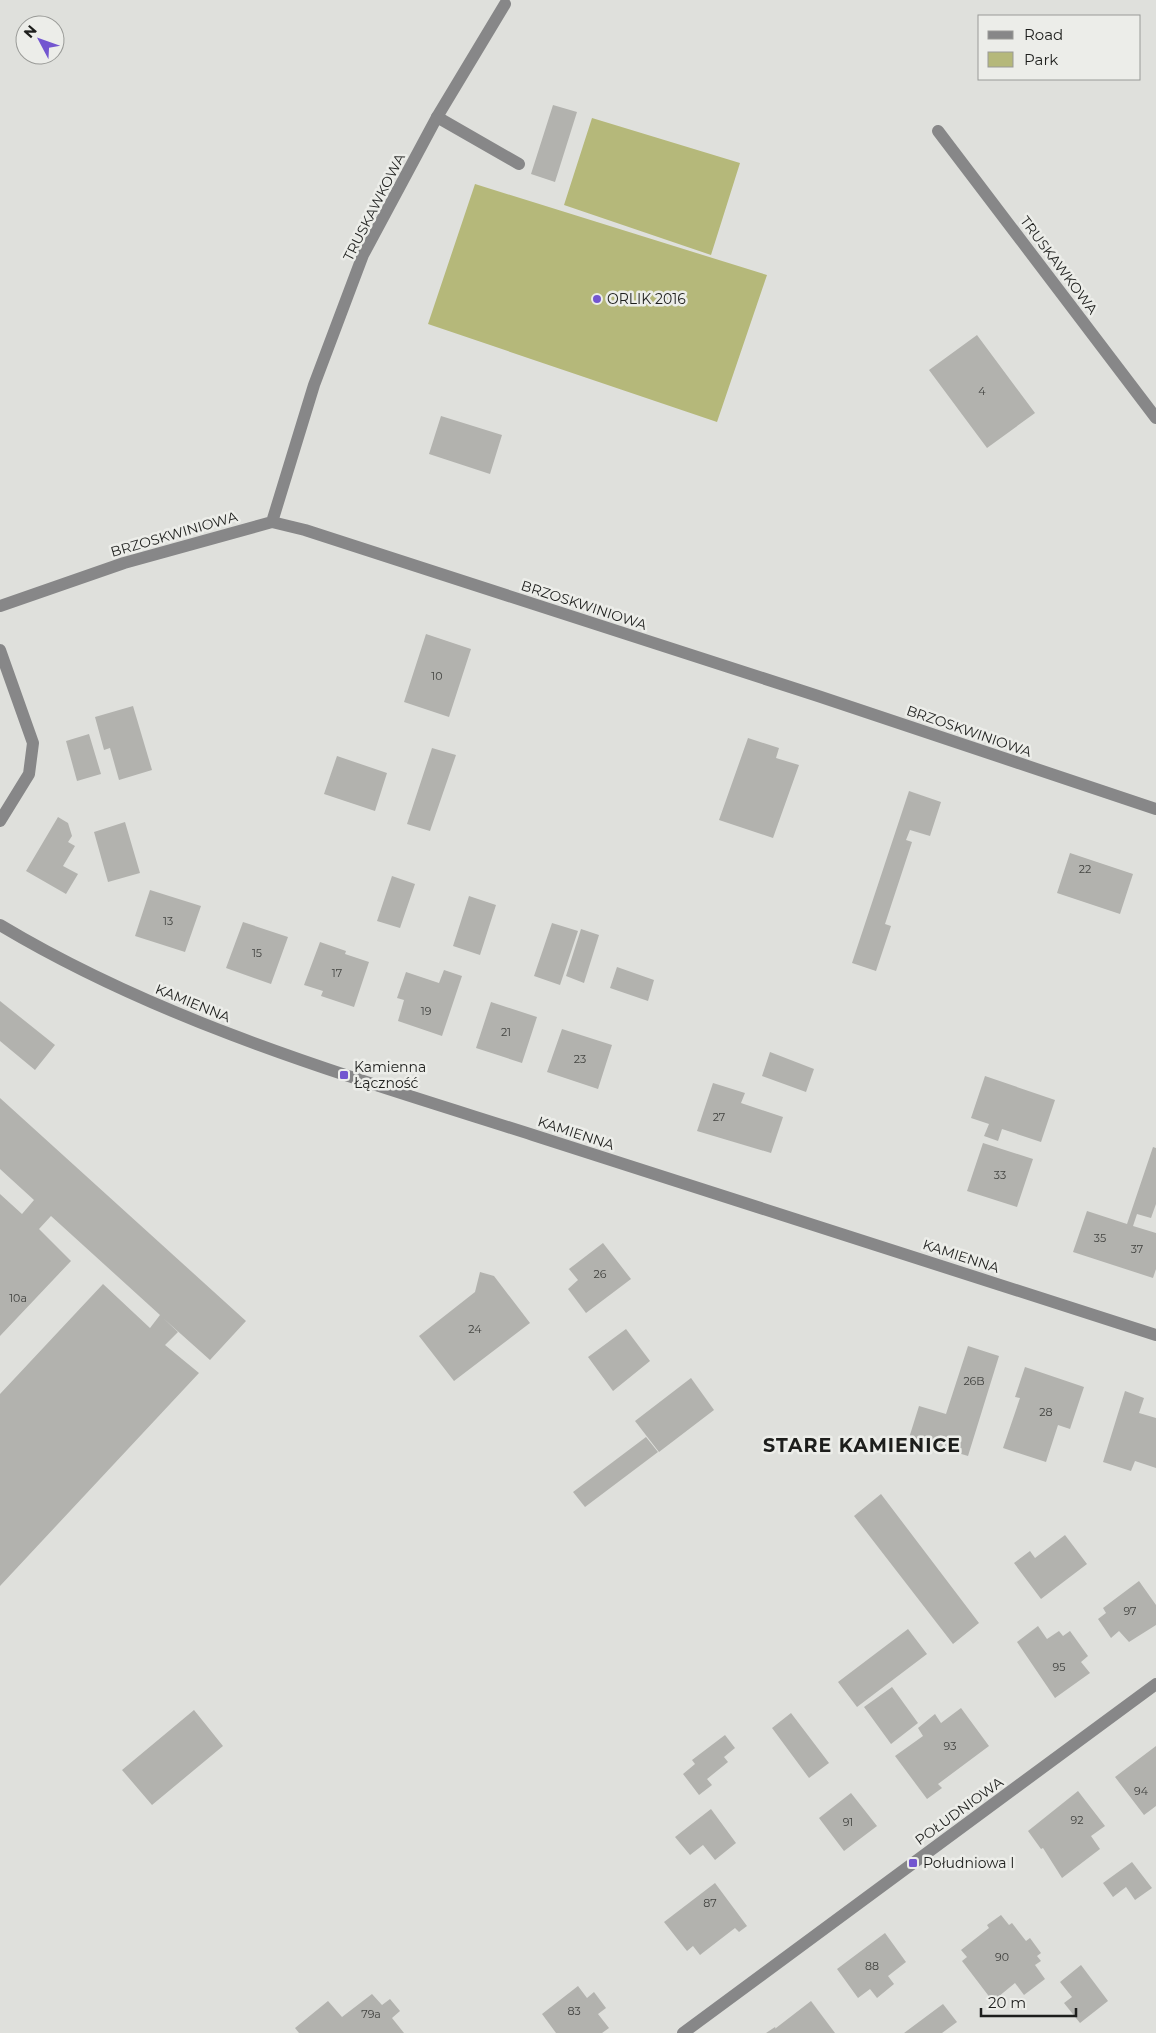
<svg xmlns="http://www.w3.org/2000/svg" width="1156" height="2033" viewBox="0 0 1156 2033" font-family="Montserrat,sans-serif">
	<style>
		.green { fill: #b5b87a }
		.building { fill: #b2b2ae }
		.lines { fill: none; stroke-linecap: round; stroke-linejoin: round }
		.service { stroke: #878788; stroke-width: 12 }
		.minor { stroke: #878788; stroke-width: 12 }
		.tertiary { stroke: #878788; stroke-width: 12 }
		.poi-dot { fill: #7356d0; stroke: #ecede9; stroke-width: 2 }
		.labels { text-anchor: middle; stroke-width: 5; stroke-linejoin: round; paint-order: stroke }
		.number-label { font-size: 11px; fill: #424340 }
		.street-label { font-size: 14px; fill: #1d1e1c; stroke: #ecede9 }
		.poi-label { font-size: 14px; fill: #1d1e1c; stroke: #ecede9; text-anchor: start }
		.district-label { font-size: 19px; font-weight: bold; letter-spacing: 1px; fill: #1d1e1c; stroke: #ecede9 }
	</style>
	<rect width="100%" height="100%" fill="#dfe0dc"/>
	<path class="green" d="M592,118L740,163L711,255L564,205Z
		M475,184L767,275L717,422L428,324Z"/>
	<path class="building" d="M553,105L577,112L555,182L531,174Z
		M977,335L1035,413L987,448L929,370Z
		M441,416L502,435L490,474L429,454Z
		M426,634L471,649L449,717L404,702Z
		M133,706L152,770L119,780L110,748L104,750L95,717Z
		M89,734L101,774L77,781L66,741Z
		M748,738L779,748L776,758L799,765L773,838L719,820Z
		M432,748L456,755L430,831L407,824Z
		M337,756L387,773L375,811L324,794Z
		M909,791L941,802L930,836L910,830L906,840L912,842L885,924L891,926L876,971L852,963Z
		M58,817L68,823L72,836L68,842L75,846L63,866L78,874L66,894L26,871Z
		M125,822L140,873L108,882L94,832Z
		M1070,853L1133,874L1120,914L1057,893Z
		M392,876L415,884L400,928L377,921Z
		M150,890L201,906L185,952L135,936Z
		M469,896L496,905L480,955L453,946Z
		M243,922L288,937L271,984L226,968Z
		M552,923L578,931L560,985L534,976Z
		M581,929L599,935L584,983L566,976Z
		M320,942L346,951L345,954L369,962L354,1007L321,996L323,991L304,985Z
		M617,967L654,980L648,1001L610,988Z
		M444,970L462,976L442,1036L398,1021L404,1000L397,998L406,972L439,983Z
		M0,1001L55,1045L35,1070L0,1041Z
		M491,1002L537,1017L522,1063L476,1048Z
		M562,1029L612,1045L598,1089L547,1072Z
		M770,1052L814,1069L806,1092L762,1076Z
		M985,1076L1055,1100L1041,1142L1002,1129L998,1141L984,1136L989,1124L971,1118Z
		M713,1083L745,1093L741,1103L783,1117L771,1153L697,1131Z
		M0,1098L246,1321L210,1360L163,1318L178,1332L165,1345L199,1373L0,1586V1394L103,1284L150,1328L160,1315L51,1216L39,1229L71,1261L0,1336V1194L22,1214L34,1200L0,1169Z
		M983,1143L1033,1159L1017,1207L967,1191Z
		M1153,1147L1156,1148V1204L1151,1218L1137,1214L1133,1226L1156,1233V1269L1153,1278L1073,1252L1087,1211L1127,1224Z
		M603,1243L631,1279L586,1313L568,1289L578,1280L569,1269Z
		M480,1272L494,1276L530,1323L454,1381L419,1336L475,1292Z
		M626,1329L650,1361L613,1391L588,1357Z
		M968,1346L999,1356L968,1456L909,1438L919,1406L946,1414Z
		M1025,1367L1084,1387L1070,1429L1058,1425L1046,1462L1003,1448L1020,1398L1015,1397Z
		M691,1378L714,1410L659,1452L635,1421Z
		M1125,1391L1144,1398L1139,1413L1156,1418V1468L1135,1461L1131,1471L1103,1462Z
		M646,1437L658,1452L585,1507L573,1492Z
		M881,1494L979,1623L953,1644L854,1516Z
		M1065,1535L1087,1564L1041,1599L1014,1563L1030,1551L1035,1558Z
		M1139,1581L1156,1605V1625L1129,1642L1119,1631L1111,1638L1098,1619L1106,1613L1103,1608Z
		M1038,1626L1047,1639L1059,1631L1063,1636L1070,1631L1088,1656L1081,1662L1090,1673L1055,1698L1017,1642Z
		M908,1629L927,1654L857,1707L838,1682Z
		M892,1687L918,1723L891,1744L864,1707Z
		M961,1708L989,1746L938,1784L942,1788L927,1799L895,1756L923,1736L918,1728L935,1714L941,1723Z
		M194,1710L223,1746L152,1805L122,1770Z
		M791,1713L829,1763L809,1778L772,1728Z
		M725,1735L735,1748L724,1757L728,1762L707,1779L712,1785L699,1795L683,1774L695,1764L692,1760Z
		M1156,1746V1806L1144,1815L1115,1777Z
		M1078,1791L1105,1826L1091,1836L1100,1849L1062,1878L1043,1848L1041,1849L1028,1831Z
		M851,1793L877,1826L844,1851L819,1818Z
		M711,1809L736,1843L715,1860L703,1845L690,1855L675,1837Z
		M1132,1862L1152,1888L1135,1900L1126,1887L1113,1897L1103,1883Z
		M715,1883L747,1926L739,1932L735,1928L700,1955L693,1946L687,1951L664,1922Z
		M1001,1915L1009,1925L1012,1923L1026,1941L1030,1938L1041,1953L1037,1956L1041,1961L1035,1965L1045,1979L1024,1995L1015,1983L998,1997L996,1995L991,1999L962,1961L967,1957L961,1950L989,1928L987,1925Z
		M885,1933L906,1962L888,1976L894,1984L877,1998L870,1989L858,1998L837,1969Z
		M1081,1965L1108,2001L1080,2023L1064,2003L1072,1997L1060,1982Z
		M578,1986L587,1998L594,1992L606,2008L598,2014L609,2028L602,2033H556L542,2014Z
		M372,1994L382,2005L390,1999L400,2011L392,2018L404,2033H299L295,2028L328,2001L342,2017Z
		M811,2001L835,2033H766L775,2027L776,2029V2028Z
		M943,2004L957,2022L942,2033H904Z"/>
	<g class="lines">
		<path class="service" d="M437,117L519,164"/>
		<path class="minor" d="M938,131L1156,418
			M272,522L314,385L363,255L437,117L505,4
			M0,606L124,563L272,522L305,530L818,696L1156,809
			M0,650L33,743L29,774L0,821
			M683,2033L1156,1684"/>
		<path class="tertiary" d="M0,925C165,1024 351,1077 533,1135C741,1202 949,1267 1156,1335"/>
	</g>
	<g class="poi-dot">
		<circle cx="597" cy="299" r="5"/>
		<rect x="339" y="1070" width="10" height="10" rx="2.5"/>
		<rect x="908" y="1858" width="10" height="10" rx="2.5"/>
	</g>
	<g class="labels">
		<g class="number-label">
			<text x="982" y="395">4</text>
			<text x="437" y="680">10</text>
			<text x="1085" y="873">22</text>
			<text x="168" y="925">13</text>
			<text x="257" y="957">15</text>
			<text x="337" y="977">17</text>
			<text x="426" y="1015">19</text>
			<text x="506" y="1036">21</text>
			<text x="580" y="1063">23</text>
			<text x="719" y="1121">27</text>
			<text x="1000" y="1179">33</text>
			<text x="1100" y="1242">35</text>
			<text x="1137" y="1253">37</text>
			<text x="600" y="1278">26</text>
			<text x="18" y="1302">10a</text>
			<text x="475" y="1333">24</text>
			<text x="974" y="1385">26B</text>
			<text x="1046" y="1416">28</text>
			<text x="1130" y="1615">97</text>
			<text x="1059" y="1671">95</text>
			<text x="950" y="1750">93</text>
			<text x="1141" y="1795">94</text>
			<text x="1077" y="1824">92</text>
			<text x="848" y="1826">91</text>
			<text x="710" y="1907">87</text>
			<text x="1002" y="1961">90</text>
			<text x="872" y="1970">88</text>
			<text x="574" y="2015">83</text>
			<text x="371" y="2018">79a</text>
		</g>
		<g class="street-label">
			<text transform="translate(374 207) rotate(-63)" y="5">TRUSKAWKOWA</text>
			<text transform="translate(1059 265) rotate(53)" y="5">TRUSKAWKOWA</text>
			<text transform="translate(174 534) rotate(-16)" y="5">BRZOSKWINIOWA</text>
			<text transform="translate(584 605) rotate(18)" y="5">BRZOSKWINIOWA</text>
			<text transform="translate(969 731) rotate(19)" y="5">BRZOSKWINIOWA</text>
			<text transform="translate(193 1003) rotate(22)" y="5">KAMIENNA</text>
			<text transform="translate(576 1133) rotate(18)" y="5">KAMIENNA</text>
			<text transform="translate(961 1256) rotate(18)" y="5">KAMIENNA</text>
			<text transform="translate(959 1811) rotate(-36)" y="5">POŁUDNIOWA</text>
		</g>
		<g class="poi-label">
			<text x="607" y="304">ORLIK 2016</text>
			<text x="354" y="1072">Kamienna<tspan x="354" dy="16">Łączność</tspan></text>
			<text x="923" y="1868">Południowa I</text>
		</g>
		<g class="district-label">
			<text x="862" y="1452">STARE KAMIENICE</text>
		</g>
	</g>
	<rect x="978" y="15" width="162" height="65" fill="#ecede9" stroke="#999a97"/>
	<rect x="988" y="31" width="25" height="8" fill="#878788" stroke="#999a97"/>
	<text x="1024" y="40" font-size="15" fill="#1d1e1c">Road</text>
	<rect x="988" y="52" width="25" height="15" fill="#b5b87a" stroke="#999a97"/>
	<text x="1024" y="65" font-size="15" fill="#1d1e1c">Park</text>
	<g transform="translate(40 40) rotate(311)"><circle r="24" fill="#ecede9" stroke="#999a97"/>
	<path d="M0-4L9 19L0 12L-9 19Z" fill="#7356d0"/>
	<text y="-8" font-size="14" font-weight="bold" text-anchor="middle" fill="#1d1e1c">N</text>
	</g>
	<path d="M981 2008v8h95v-8" fill="none" stroke="#1d1e1c" stroke-width="2.5"/>
	<text x="988" y="2008" font-size="15" fill="#1d1e1c" stroke="#ecede9" stroke-width="4" paint-order="stroke">20 m</text>
</svg>
